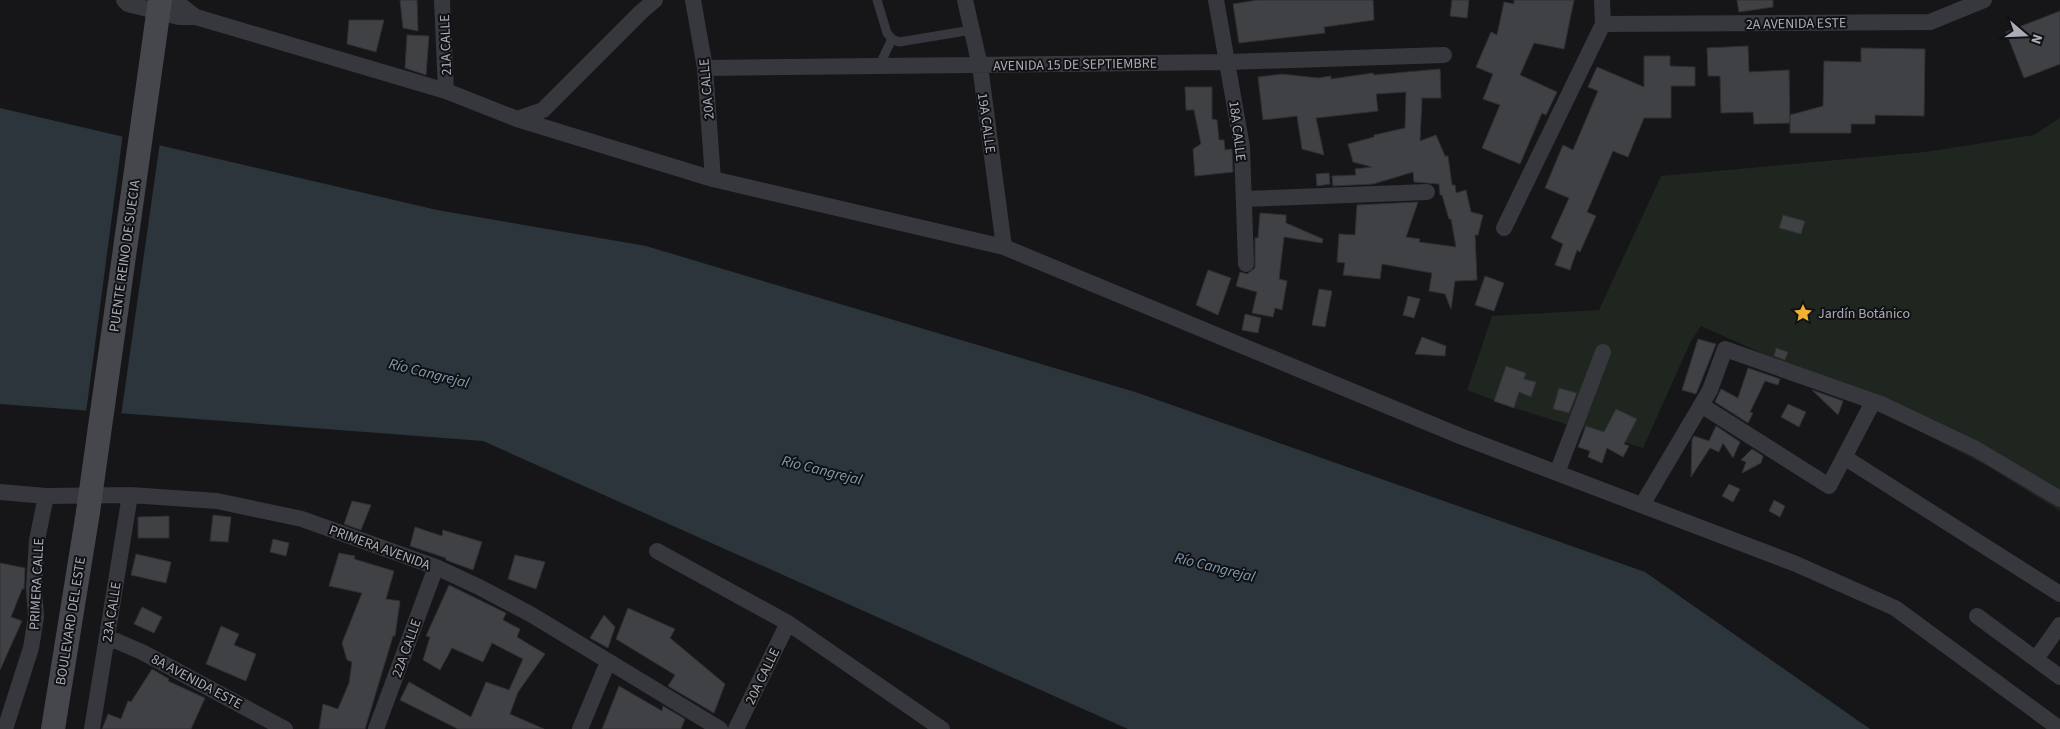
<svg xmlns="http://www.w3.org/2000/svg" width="2060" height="729" viewBox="0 0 2060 729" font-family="'Source Sans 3',sans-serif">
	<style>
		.green { fill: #1e261f }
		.water { fill: #2c353c }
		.pier { fill: #161618 }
		.building { fill: #404145; stroke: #303034 }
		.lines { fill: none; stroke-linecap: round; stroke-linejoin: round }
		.lane { stroke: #37383d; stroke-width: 9 }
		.street { stroke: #37383d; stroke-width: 16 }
		.secondary { stroke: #45474d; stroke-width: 24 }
		.secondary-bridge { stroke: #45474d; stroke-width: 24 }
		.labels { text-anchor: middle; stroke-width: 4; stroke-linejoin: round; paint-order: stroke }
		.street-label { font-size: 14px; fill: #a8adb8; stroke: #111113 }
		.poi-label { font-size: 14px; fill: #a8adb8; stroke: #111113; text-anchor: start }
		.water-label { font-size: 15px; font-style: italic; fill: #7f9bb3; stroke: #111113 }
	</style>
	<rect width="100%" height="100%" fill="#161618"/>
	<path class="green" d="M2060,118V511L1989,467L1817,378L1701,326L1691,341L1643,448L1514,408L1467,390L1492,316L1599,310L1661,176L1925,152L2034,135Z"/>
	<path class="water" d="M0,108L437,210L646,246L1135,392L1645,572L1870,729H1128L483,441L0,404Z"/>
	<path class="pier" d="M123,133L160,142L121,416L86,413Z"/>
	<path class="building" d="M400,0H417L418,31L403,28Z
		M1258,0H1373L1374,20L1324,27L1325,33L1239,43L1233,4Z
		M1452,0H1469L1467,18L1450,16Z
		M1514,0H1574L1564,49L1534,43L1520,75L1557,92L1546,115L1542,113L1520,164L1482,148L1500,105L1483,99L1493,74L1476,67L1491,32L1497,35L1504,2L1514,4Z
		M1737,0H1773V7L1739,12Z
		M2060,11V64L2024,78L2006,32Z
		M349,20H384L376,52L347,44Z
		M407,35L429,36L426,75L405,68Z
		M1748,46L1749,72L1789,70L1790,123L1754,124L1753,112L1721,113L1720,76H1708L1707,48Z
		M1861,48L1925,49L1924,116L1875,115V124H1851V133H1790V115L1823,106L1824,61L1861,62Z
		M1644,56H1670V66L1695,67V86H1671V118H1644L1628,157L1613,151L1587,212L1596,216L1580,252L1577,250L1570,270L1555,265L1563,244L1551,238L1569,198L1545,188L1563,145L1573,150L1598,91L1588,87L1597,67L1644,87Z
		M1440,69L1441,98H1422L1420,141L1436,135L1445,156H1448L1452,185H1455L1456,193L1466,190L1471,212L1483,215L1478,235H1475L1477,280L1455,281L1451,309L1445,294L1429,291L1432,273L1382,264L1380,279L1343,275L1345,263L1337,262L1339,234L1355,235L1357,205L1418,202L1406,237L1420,239L1419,242L1456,247L1451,219H1449L1442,195H1440L1439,184L1414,182L1413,172L1373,184L1333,186L1332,176L1356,175L1355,169L1372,167L1353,162L1348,144L1374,137V135L1405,128L1406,92L1376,94L1378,111L1316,118L1324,155L1302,149L1297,116L1263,120L1258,77L1282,74L1318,78L1331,76V79L1373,73L1374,75Z
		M1185,87H1212V119L1217,120L1219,140H1224L1225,150L1232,149L1233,172L1195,176L1193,149L1201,144L1194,110H1186Z
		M1329,173L1330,184L1317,186L1316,174Z
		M1260,213L1286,215V223L1323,239L1322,243L1284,237L1279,279L1287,281L1282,310L1275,308L1273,317L1252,313L1257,292L1236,286L1240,272L1247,274L1255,268V238H1258Z
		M1783,215L1805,221L1801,234L1779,228Z
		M1208,270L1231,278L1218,315L1196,305Z
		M1485,276L1504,283L1494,311L1475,305Z
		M1319,289L1332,291L1325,327L1312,325Z
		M1408,296L1420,299L1414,318L1403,315Z
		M1245,314L1261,318L1258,333L1242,330Z
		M1422,337L1446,346L1445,356L1415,354Z
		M1698,339L1716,344L1696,394L1682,390Z
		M1776,348L1788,352L1785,360L1774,356Z
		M1506,366L1526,373L1524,379L1536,382L1531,397L1519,392L1514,408L1494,401Z
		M1748,368L1780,379L1778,385L1765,381L1750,412L1753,413L1748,423L1715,402L1721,389L1738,398Z
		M1559,388L1577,393L1569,413L1553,409Z
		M1812,390L1843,401L1838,415Z
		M1788,404L1806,412L1799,427L1781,417Z
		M1616,409L1637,419L1624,444L1629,446L1623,457L1607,448L1602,463L1588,457L1590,451L1578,447L1586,426L1604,432Z
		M1716,426L1740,442L1733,458L1723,443L1719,452L1710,448L1691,477L1692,440L1694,436L1709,441Z
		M1752,449L1763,456L1761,463L1742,473L1746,462L1741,460Z
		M1729,484L1740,489L1733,502L1722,496Z
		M1774,500L1785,506L1780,517L1769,511Z
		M352,501L371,505L361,530L344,524Z
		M213,515L231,517L228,542L210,541Z
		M169,516V538H138V517Z
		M415,527L442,536L443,530L482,542L473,570L446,560V558L410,546Z
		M273,539L289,543L286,556L270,552Z
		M339,553L355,556L354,559L394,571L386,599L400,601L395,636H393L365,729H319L323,704L338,709L349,683L352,662L347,660L342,643L362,593L329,586Z
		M136,554L171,562L166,583L131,575Z
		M515,555L545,562L536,589L508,579Z
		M0,563L25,568L24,589H22L11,617L22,621L0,670Z
		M449,585L506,613L503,620L520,629L517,637L545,654L518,692L510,714L544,729H458L400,700L409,682L471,717L486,682L509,690L523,659L492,643L483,662L452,648L440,670L423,660L430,637L426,636Z
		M142,607L162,617L154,633L134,624Z
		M628,608L675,629L670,638L725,684L714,713L668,686L675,675L616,639Z
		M604,615L615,627L608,648L590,638Z
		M221,626L239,634L234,645L256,654L246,681L206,664Z
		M152,669L169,679L168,681L205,698L191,729H102L108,714L121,719L128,701L131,702Z
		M619,686L662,711L663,706L685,719L681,729H602Z"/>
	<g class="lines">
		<path class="lane" d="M877,0L887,33L892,39L899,42L972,30
			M879,66L892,39"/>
		<path class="street" d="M124,0L128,4L179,17H196L446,91L517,119L713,179L1004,247L1460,436L1796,564L1895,608L2060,729
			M160,0L179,4L196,17
			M442,0L446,91
			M693,0L705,68L713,179
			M965,0L980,66L1004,247
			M1216,0L1242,147L1246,264
			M1603,24L1930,22L1984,0
			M705,68L1228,62L1444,55
			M517,119L543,110L641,12L655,0
			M1244,199L1427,192
			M1504,228L1603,24L1602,0
			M1701,405L1829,486L1873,402
			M1844,457L2060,594
			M1557,473L1603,352
			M0,492L46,496L130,495L217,501L302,519L436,567L479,587L532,615L720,729
			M1642,505L1710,390L1725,349L1881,404L1976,449L2060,499
			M657,551L788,623L942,729
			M1977,616L2060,677
			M107,637L142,652L285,729
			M2036,659L2060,625
			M5,729L31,648L36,617L34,588L37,540L46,496
			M92,729L130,495
			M376,729L436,567
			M580,729L608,662
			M736,729L788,623"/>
		<path class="secondary" d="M53,729L88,512"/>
		<path class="secondary-bridge" d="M88,512L160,0"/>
	</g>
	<defs>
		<g id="sight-bare" transform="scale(1.5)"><path d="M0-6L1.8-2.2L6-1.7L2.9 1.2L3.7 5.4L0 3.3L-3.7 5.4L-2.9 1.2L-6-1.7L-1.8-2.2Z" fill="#f2b134" stroke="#111113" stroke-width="2.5" paint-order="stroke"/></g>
	</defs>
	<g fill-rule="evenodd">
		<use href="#sight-bare" x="1803" y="313"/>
	</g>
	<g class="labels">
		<g class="street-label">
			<text transform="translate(1796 23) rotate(-1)" y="5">2A AVENIDA ESTE</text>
			<text transform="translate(445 45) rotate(-92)" y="5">21A CALLE</text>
			<text transform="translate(1075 64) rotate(-1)" y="5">AVENIDA 15 DE SEPTIEMBRE</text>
			<text transform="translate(706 89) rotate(-95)" y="5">20A CALLE</text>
			<text transform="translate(987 123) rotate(82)" y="5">19A CALLE</text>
			<text transform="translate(1238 131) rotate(83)" y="5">18A CALLE</text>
			<text transform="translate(124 256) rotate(-82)" y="5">PUENTE REINO DE SUECIA</text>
			<text transform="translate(380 547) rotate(20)" y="5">PRIMERA AVENIDA</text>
			<text transform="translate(36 584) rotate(-87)" y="5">PRIMERA CALLE</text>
			<text transform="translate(111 612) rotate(-81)" y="5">23A CALLE</text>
			<text transform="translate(70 621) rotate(-81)" y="5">BOULEVARD DEL ESTE</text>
			<text transform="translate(406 648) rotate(-70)" y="5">22A CALLE</text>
			<text transform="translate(762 676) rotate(-64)" y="5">20A CALLE</text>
			<text transform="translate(197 681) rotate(28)" y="5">8A AVENIDA ESTE</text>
		</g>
		<g class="poi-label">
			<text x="1818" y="318">Jardín Botánico</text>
		</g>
		<g class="water-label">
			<text transform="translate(429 373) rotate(14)" y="5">Río Cangrejal</text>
			<text transform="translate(822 470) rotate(14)" y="5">Río Cangrejal</text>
			<text transform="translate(1215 567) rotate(14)" y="5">Río Cangrejal</text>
		</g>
	</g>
	<g transform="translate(2025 35) rotate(109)" stroke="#111113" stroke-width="4" paint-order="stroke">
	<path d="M0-4L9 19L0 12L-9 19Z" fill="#a8adb8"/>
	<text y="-8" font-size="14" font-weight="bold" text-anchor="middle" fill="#a8adb8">N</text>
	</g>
</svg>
